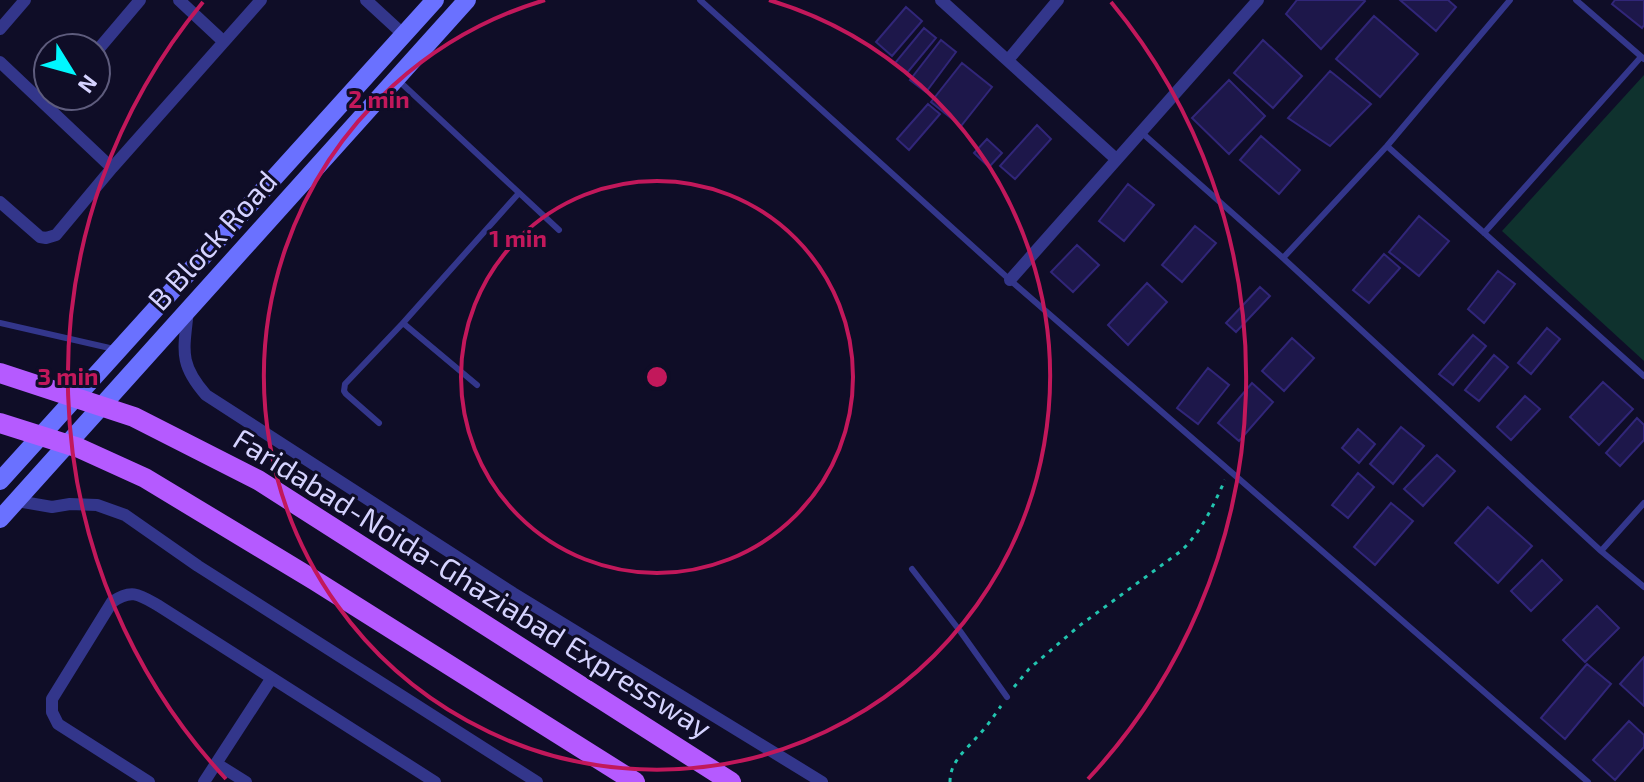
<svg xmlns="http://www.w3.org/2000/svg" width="1644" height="782" viewBox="0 0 1644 782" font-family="'Exo 2',sans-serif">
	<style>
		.green { fill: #0f322e }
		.building { fill: #1d174a; stroke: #312679; stroke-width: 2 }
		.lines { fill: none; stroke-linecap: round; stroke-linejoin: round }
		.path { stroke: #22c4af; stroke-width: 3; stroke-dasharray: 4 6; stroke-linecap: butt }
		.lane { stroke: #33368b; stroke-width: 6 }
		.street { stroke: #33368b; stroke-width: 12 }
		.secondary { stroke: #6a71ff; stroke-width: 18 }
		.primary-bridge { stroke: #b55aff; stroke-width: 20 }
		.ring { fill: none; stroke: #c2185b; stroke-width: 4 }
		.labels { text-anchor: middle; stroke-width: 6; stroke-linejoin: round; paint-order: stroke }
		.street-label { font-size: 30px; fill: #d5d3ff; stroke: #0f0d27 }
		.centre { fill: #c2185b; stroke: #0f0d27; stroke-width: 4 }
		.ring-label { font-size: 24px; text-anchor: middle; font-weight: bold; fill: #c2185b; stroke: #0f0d27; stroke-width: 6; stroke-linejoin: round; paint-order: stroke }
	</style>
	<rect width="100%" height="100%" fill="#0f0d27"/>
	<path class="green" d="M1644,75V361L1502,231Z"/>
	<path class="building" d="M1297,0H1364L1365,1L1321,49L1286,14Z
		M1400,0H1448L1456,7L1436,31Z
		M1615,0H1644V25L1642,28L1612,4Z
		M906,7L922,21L892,56L876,42Z
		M1374,16L1418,54L1380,97L1336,59Z
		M924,28L936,38L907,73L895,63Z
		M941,40L956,52L926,92L910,80Z
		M1263,40L1302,76L1273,108L1234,73Z
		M962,63L992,87L961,126L931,102Z
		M1330,71L1371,104L1330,146L1288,118Z
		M1229,80L1265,116L1229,154L1192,118Z
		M928,104L940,114L909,150L897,139Z
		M1037,125L1051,139L1015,179L1000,166Z
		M1261,136L1300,170L1279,194L1240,160Z
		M987,139L1002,153L989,167L974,153Z
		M1128,184L1154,205L1124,241L1099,221Z
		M1419,216L1449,241L1419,276L1389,252Z
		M1195,226L1216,243L1182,282L1162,265Z
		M1077,245L1099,265L1073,292L1051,272Z
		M1384,254L1400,268L1369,303L1353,290Z
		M1498,271L1515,284L1484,323L1468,309Z
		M1147,283L1167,302L1128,345L1108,325Z
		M1260,287L1270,296L1236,332L1226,323Z
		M1547,328L1560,339L1531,374L1518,363Z
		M1473,335L1486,346L1453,385L1439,374Z
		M1292,338L1314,358L1284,391L1262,371Z
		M1494,355L1508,367L1479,401L1465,390Z
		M1208,368L1229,385L1198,424L1177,408Z
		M1603,382L1633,409L1599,445L1570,417Z
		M1252,383L1273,402L1239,441L1218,423Z
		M1525,396L1540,409L1511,440L1497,427Z
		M1637,418L1644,425V440L1620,466L1606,453Z
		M1401,427L1424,446L1393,484L1370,464Z
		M1358,429L1375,444L1359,463L1342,448Z
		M1437,455L1455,471L1423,506L1404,489Z
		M1358,473L1374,487L1348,518L1332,505Z
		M1391,503L1413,521L1375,565L1354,547Z
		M1488,507L1532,546L1498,583L1455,543Z
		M1542,560L1562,580L1531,611L1511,591Z
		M1597,606L1619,628L1585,662L1563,640Z
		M1644,657V706L1620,684Z
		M1587,664L1611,684L1565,739L1541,718Z
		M1629,721L1644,735V747L1615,780L1593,760Z"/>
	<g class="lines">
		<path class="path" d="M1014,687L1029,669L1079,626L1181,551C1202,531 1213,506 1225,480
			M950,782C950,762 964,752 976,738C986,728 993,717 1001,706"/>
		<path class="lane" d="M700,0L1010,280L1588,782
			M1576,0L1644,59
			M399,81L559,230
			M1141,132L1283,258L1601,551L1644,587
			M1387,146L1644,376
			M1484,233L1641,57
			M1283,258L1387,146L1510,0
			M0,323L114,349
			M403,323L477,385
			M379,423L346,394L344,391L345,384L403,323L519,193
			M1601,551L1644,503
			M912,569L960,631L1007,697"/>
		<path class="street" d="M179,0L224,42
			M366,0L404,35
			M941,0L1116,159
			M0,29L25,0
			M96,52L140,0
			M1008,60L1058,0
			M0,62L112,168
			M0,202L40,237L46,238L56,235L112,168L261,0
			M1010,280L1258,0
			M188,310C184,350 178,363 206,395L513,593L822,782
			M17,501L52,507L70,504L97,505L125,515L198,566L537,782
			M217,764L246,782
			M149,782L58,724L52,712V699L112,602C132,588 140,595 159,606L435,782
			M204,782L271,679"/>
		<path class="secondary" d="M0,481L435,0
			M0,519L467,0"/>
		<path class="primary-bridge" d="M0,373L134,417L258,480L731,782
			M0,423L79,448L145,478L314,580L635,782"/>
	</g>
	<g class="ring">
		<circle cx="657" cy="377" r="196"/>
		<path d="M769 0A393 393 0 1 1 545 0"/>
		<path d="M226 779A589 589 0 0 1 203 2M1111 2A589 589 0 0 1 1088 779"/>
	</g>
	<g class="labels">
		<g class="street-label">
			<text transform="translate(213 241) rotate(-48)" y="10">B Block Road</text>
			<text transform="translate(472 584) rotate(32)" y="10">Faridabad-Noida-Ghaziabad Expressway</text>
		</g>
	</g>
	<circle cx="657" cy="377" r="12" class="centre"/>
	<g class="ring-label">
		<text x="379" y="108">2 min</text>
		<text x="518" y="247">1 min</text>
		<text x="68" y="385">3 min</text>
	</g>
	<g transform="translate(72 72) rotate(127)"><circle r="38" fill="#0f0d27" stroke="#5e5c7d" stroke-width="2"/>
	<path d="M0-6L14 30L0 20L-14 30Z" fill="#00f7fe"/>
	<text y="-12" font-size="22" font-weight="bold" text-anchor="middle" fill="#d5d3ff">N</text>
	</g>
</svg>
